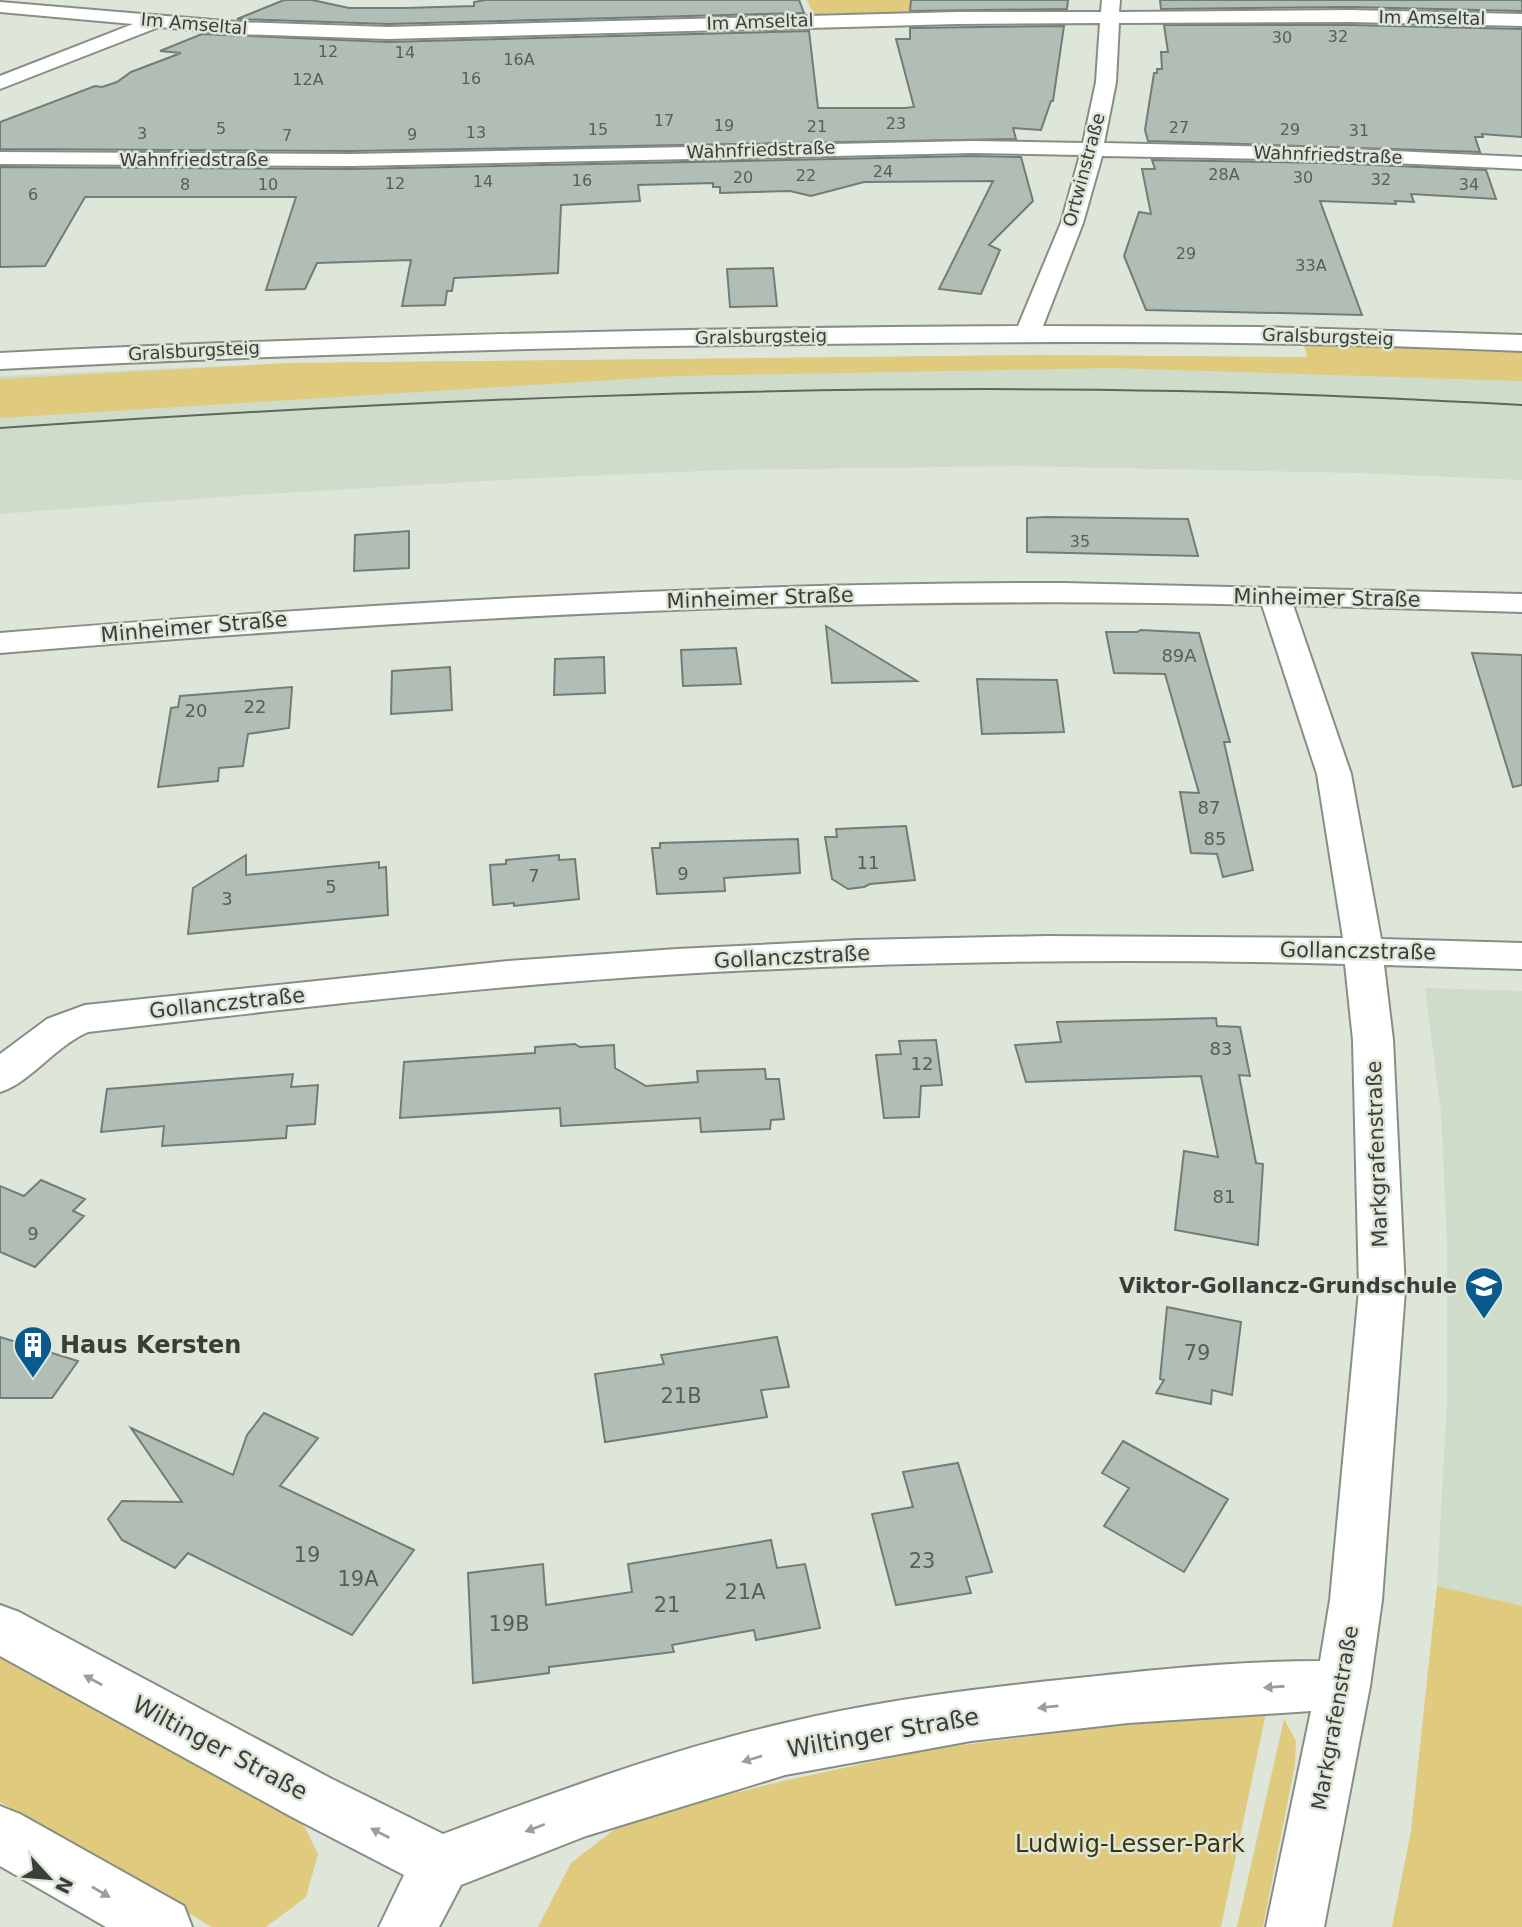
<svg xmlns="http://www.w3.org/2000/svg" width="1522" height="1927" viewBox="0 0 1522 1927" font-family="'DejaVu Sans',sans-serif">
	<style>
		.built { fill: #cedcc9 }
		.green { fill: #dfca7d }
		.building { fill: #b0beb5; stroke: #717d76; stroke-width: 2 }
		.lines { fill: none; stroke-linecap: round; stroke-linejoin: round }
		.minor-casing { stroke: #878f84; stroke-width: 4 }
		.minor { fill: #fff; fill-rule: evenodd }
		.tram { stroke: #60665f; stroke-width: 2 }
		.oneway { fill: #9c9e9c }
		.labels { text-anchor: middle; stroke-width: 5; stroke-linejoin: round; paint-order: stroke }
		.far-number-label { font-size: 16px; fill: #585e58 }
		.far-street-label { font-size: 18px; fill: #3a3e39; stroke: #dde6d9 }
		.number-label { font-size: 18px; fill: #585e58 }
		.street-label { font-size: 21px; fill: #3a3e39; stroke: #dde6d9 }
		.poi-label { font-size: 21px; font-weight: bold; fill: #3a3e39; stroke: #dde6d9; text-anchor: end }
		.near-number-label { font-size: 21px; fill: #585e58 }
		.near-poi-label { font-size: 24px; font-weight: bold; fill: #3a3e39; stroke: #dde6d9; text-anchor: start }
		.near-street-label { font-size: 24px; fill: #3a3e39; stroke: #dde6d9 }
		.near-park-label { font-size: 24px; fill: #3f350d; stroke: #dde6d9 }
	</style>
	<rect width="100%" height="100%" fill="#dde6d9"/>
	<path class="built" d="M1041,355L1522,362V480L1359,473L1017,466L726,470L537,478L248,495L0,514V376L290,363Z
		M1425,988L1522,991V1606L1437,1586L1447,1401V1239L1441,1112Z"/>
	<path class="green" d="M807,0H955L959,11L813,14Z
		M1303,341L1522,349V381L1111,368L675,376L0,418V379L290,363L1041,355L1307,357Z
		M1437,1586L1522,1606V1927H1392L1411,1831Z
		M0,1656L301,1820L318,1854L306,1897L266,1927H212L0,1802Z
		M1266,1713L1221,1927H538L571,1863L628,1819L783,1781L932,1749L1135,1723Z
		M1284,1719L1296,1741L1295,1765L1263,1927H1237Z"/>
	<path class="building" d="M284,0H312L349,8H404L474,6V2L485,0H799L804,13L388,24L237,19Z
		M911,0H1068L1067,9L910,11Z
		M1160,0H1522V11L1350,7L1161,9Z
		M1164,25H1350L1522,29V137L1482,134L1483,137H1475L1480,152L1148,141L1145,130L1154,73H1157V69H1162L1161,52H1168Z
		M1064,26L1053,101H1051L1041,130L1013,128L1016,139L352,151L0,149V122L95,86L102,87L117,82L131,72L181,53L160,51L202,34L388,42L809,31L818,108H905L914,107L896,39H910V28Z
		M973,156L1021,157L1033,201L989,245L1000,250L981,294L939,289L993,181L864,182L811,196L790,191L720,193V187H713V183L638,185L640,201L561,205L558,273L454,278L452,291H447L445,305L402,306L411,260L317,263L305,289L266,290L296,197H85L45,266L0,267V167L352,169Z
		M1152,160L1329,163L1486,170L1496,199L1411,194L1414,202L1395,201L1396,204L1320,201L1362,315L1146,310L1124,256L1139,212L1151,214L1142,169H1155Z
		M773,268L777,306L730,307L727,269Z
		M1046,517L1188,519L1198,556L1027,552V518Z
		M409,531V568L354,571L355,535Z
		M826,626L917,681L832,683Z
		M1141,630L1199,633L1230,742H1224L1253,870L1223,877L1217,854L1191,853L1180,792L1199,793L1165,674L1114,673L1106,632H1137Z
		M736,648L741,684L683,686L681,650Z
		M1472,653L1522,655V785L1513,787Z
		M604,657L605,693L554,695L555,659Z
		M450,667L452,710L391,714L392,671Z
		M977,679L1057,680L1064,732L982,734Z
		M292,687L289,728L248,734L243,766L219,768L218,781L158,787L171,708L178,707L180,696Z
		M906,826L915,880L870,884L864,887L848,889L832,879L825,837H837L836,829Z
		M798,839L800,873L724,878L725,891L657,894L652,848H660V843Z
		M246,855V875L379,862V868L386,867L388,915L188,934L193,888Z
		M559,855V860L575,859L579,899L514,906V903L493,905L490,865L506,864V860Z
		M1216,1018L1217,1026L1240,1027L1250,1076L1239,1075L1256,1163L1263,1164L1258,1245L1175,1230L1184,1151L1218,1157L1201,1076L1026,1082L1015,1045L1061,1042L1057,1022Z
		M936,1040L942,1085L921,1086L919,1117L884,1118L876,1055L901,1054L899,1041Z
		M575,1044L580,1047L614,1045L615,1068L646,1086L698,1082L697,1071L765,1069L766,1079H779L784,1119L771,1120L770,1129L701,1132L700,1118L561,1126L560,1108L400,1118L404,1062L535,1053V1047Z
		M293,1074L291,1087L318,1085L315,1124L287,1126L286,1138L162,1146L164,1126L101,1132L107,1089Z
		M41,1180L85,1199L73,1211L84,1216L35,1267L0,1252V1186L24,1196Z
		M1167,1307L1241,1322L1232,1395L1212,1390L1211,1404L1156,1393L1164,1380L1160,1379Z
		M0,1337L78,1361L52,1398H0Z
		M777,1337L789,1387L761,1390L767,1417L605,1442L595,1374L664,1364L661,1355Z
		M264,1413L318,1438L280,1486L414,1550L352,1635L188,1553L175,1568L122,1540L108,1519L122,1501L182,1502L131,1428L233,1475L247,1435Z
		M1123,1441L1228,1499L1184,1572L1104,1526L1129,1488L1102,1473Z
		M958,1463L992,1572L966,1577L971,1593L896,1605L872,1514L913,1507L903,1472Z
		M771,1540L777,1568L805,1564L820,1628L756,1640L754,1630L672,1645L674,1652L549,1667V1673L473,1683L468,1573L543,1564L546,1605L632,1592L628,1564Z"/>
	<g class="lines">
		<g class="minor-casing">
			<path id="minor" d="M1102,0H1120L1119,12L1350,10L1522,14V26L1350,22L1119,23L1116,82L1104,143L1329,148L1522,157V169L1329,160L1102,156L1083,223L1043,326L1258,327L1522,335V351C1285,340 1048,341 811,344C540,347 270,355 0,369V353C339,336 679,328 1018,326L1061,223L1080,155L973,153L352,166L0,164V152L352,154L973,141L1083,143L1096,82L1100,23L957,24L388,39L237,34L159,27L0,89V76L133,24L0,12V2L237,22L388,27L957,12H1101Z
				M1063,583L1522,594V612L1293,605L1351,774L1381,939L1522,943V969L1384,965L1393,1040L1405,1290L1382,1600L1370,1686L1324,1927H1266L1311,1711L1128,1723L971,1741L785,1775L586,1836L461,1885L439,1927H379L404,1875L292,1817L0,1656V1605L19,1612L332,1779L443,1834C555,1792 668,1750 785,1723C880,1700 980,1688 1078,1678C1158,1669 1239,1661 1320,1661L1330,1600L1359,1290L1353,1040L1345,964C1124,958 902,961 680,974C482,986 285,1009 88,1032C54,1047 30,1083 0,1092V1054L47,1019L85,1005L508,961L677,949L857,940L1047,936L1343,938L1317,774L1262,605C840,594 420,618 0,653V633C354,604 708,583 1063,583Z
				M0,1806L20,1814L184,1906L192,1927H106L0,1866Z"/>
		</g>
		<use href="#minor" class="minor"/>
		<path class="tram" d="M0,428C392,401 785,383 1178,391C1293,393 1407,399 1522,405"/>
	</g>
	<defs><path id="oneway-solid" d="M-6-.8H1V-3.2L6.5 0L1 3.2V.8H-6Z" transform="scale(1.75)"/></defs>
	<g class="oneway">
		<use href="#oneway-solid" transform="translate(93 1680) rotate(-152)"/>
		<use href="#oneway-solid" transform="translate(1274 1687) rotate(176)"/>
		<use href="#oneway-solid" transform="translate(1048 1707) rotate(174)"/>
		<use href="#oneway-solid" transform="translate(752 1759) rotate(163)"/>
		<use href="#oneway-solid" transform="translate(535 1828) rotate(159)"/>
		<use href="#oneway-solid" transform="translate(380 1833) rotate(-153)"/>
		<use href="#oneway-solid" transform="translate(101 1892) rotate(30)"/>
	</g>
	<defs>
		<g id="school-pin" transform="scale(2.0125)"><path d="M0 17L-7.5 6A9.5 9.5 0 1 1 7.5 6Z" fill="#0a5b8d" stroke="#dde6d9"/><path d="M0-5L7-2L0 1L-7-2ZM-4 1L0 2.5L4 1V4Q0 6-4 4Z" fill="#fff"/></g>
		<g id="building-pin" transform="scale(2.0125)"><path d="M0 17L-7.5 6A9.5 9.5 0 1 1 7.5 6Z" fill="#0a5b8d" stroke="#dde6d9"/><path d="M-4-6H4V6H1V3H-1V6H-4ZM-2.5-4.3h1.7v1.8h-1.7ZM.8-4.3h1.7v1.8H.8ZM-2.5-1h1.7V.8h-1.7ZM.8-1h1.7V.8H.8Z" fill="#fff"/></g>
	</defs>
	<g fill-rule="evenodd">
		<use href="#school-pin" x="1484" y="1286"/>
		<use href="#building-pin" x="33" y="1345"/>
	</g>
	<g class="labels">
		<g class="far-number-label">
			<text x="1338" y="42">32</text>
			<text x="1282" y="43">30</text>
			<text x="328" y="57">12</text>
			<text x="405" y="58">14</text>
			<text x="519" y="65">16A</text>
			<text x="471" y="84">16</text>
			<text x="308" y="85">12A</text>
			<text x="664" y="126">17</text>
			<text x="896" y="129">23</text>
			<text x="724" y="131">19</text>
			<text x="817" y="132">21</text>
			<text x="1179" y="133">27</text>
			<text x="221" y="134">5</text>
			<text x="598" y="135">15</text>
			<text x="1290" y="135">29</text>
			<text x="1359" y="136">31</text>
			<text x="476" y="138">13</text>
			<text x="142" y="139">3</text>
			<text x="412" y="140">9</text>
			<text x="287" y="141">7</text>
			<text x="883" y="177">24</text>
			<text x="1224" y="180">28A</text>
			<text x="806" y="181">22</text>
			<text x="743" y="183">20</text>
			<text x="1303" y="183">30</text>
			<text x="1381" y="185">32</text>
			<text x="582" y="186">16</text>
			<text x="483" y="187">14</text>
			<text x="395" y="189">12</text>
			<text x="185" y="190">8</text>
			<text x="268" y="190">10</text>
			<text x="1469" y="190">34</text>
			<text x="33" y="200">6</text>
			<text x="1186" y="259">29</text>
			<text x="1311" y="271">33A</text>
			<text x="1080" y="547">35</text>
		</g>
		<g class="far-street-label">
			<text transform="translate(1432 18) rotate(1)" y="6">Im Amseltal</text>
			<text transform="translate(760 22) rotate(-2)" y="6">Im Amseltal</text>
			<text transform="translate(194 24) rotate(5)" y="6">Im Amseltal</text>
			<text transform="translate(761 150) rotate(-2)" y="6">Wahnfriedstraße</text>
			<text transform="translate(1328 155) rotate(2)" y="6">Wahnfriedstraße</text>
			<text x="194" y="166">Wahnfriedstraße</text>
			<text transform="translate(1084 170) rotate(-75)" y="6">Ortwinstraße</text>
			<text transform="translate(761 337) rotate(-1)" y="6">Gralsburgsteig</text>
			<text transform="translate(1328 337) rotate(2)" y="6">Gralsburgsteig</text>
			<text transform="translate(194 351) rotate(-3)" y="6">Gralsburgsteig</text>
		</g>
		<g class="number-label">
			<text x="1179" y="662">89A</text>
			<text x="255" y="713">22</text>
			<text x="196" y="717">20</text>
			<text x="1209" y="814">87</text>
			<text x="1215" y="845">85</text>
			<text x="868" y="869">11</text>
			<text x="683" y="880">9</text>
			<text x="534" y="882">7</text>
			<text x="331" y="893">5</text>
			<text x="227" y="905">3</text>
			<text x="1221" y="1055">83</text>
			<text x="922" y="1070">12</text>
			<text x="1224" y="1203">81</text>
			<text x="33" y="1240">9</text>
		</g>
		<g class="street-label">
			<text transform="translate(760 598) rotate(-2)" y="7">Minheimer Straße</text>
			<text transform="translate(1327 598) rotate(1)" y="7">Minheimer Straße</text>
			<text transform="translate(194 627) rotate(-5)" y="7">Minheimer Straße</text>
			<text transform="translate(1358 951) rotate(1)" y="7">Gollanczstraße</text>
			<text transform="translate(792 957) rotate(-3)" y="7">Gollanczstraße</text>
			<text transform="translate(227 1003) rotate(-6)" y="7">Gollanczstraße</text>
			<text transform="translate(1377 1154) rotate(-92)" y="7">Markgrafenstraße</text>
			<text transform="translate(1335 1718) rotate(-80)" y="7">Markgrafenstraße</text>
		</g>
		<g class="poi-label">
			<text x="1457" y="1293">Viktor-Gollancz-Grundschule</text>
		</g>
		<g class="near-number-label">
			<text x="1197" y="1360">79</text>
			<text x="681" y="1403">21B</text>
			<text x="307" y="1562">19</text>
			<text x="922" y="1568">23</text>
			<text x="358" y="1586">19A</text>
			<text x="745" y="1599">21A</text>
			<text x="667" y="1612">21</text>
			<text x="509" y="1631">19B</text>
		</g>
		<g class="near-poi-label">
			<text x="60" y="1353">Haus Kersten</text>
		</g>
		<g class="near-street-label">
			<text transform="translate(883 1733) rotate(-10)" y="8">Wiltinger Straße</text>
			<text transform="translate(220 1748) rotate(28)" y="8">Wiltinger Straße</text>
		</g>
		<g class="near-park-label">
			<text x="1130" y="1852">Ludwig-Lesser-Park</text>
		</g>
	</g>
	<g transform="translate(49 1878) rotate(116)" stroke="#dde6d9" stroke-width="5" paint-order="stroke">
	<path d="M0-5L12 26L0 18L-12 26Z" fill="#3a3e39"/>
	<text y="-10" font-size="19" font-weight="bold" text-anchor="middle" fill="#3a3e39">N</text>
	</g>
</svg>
